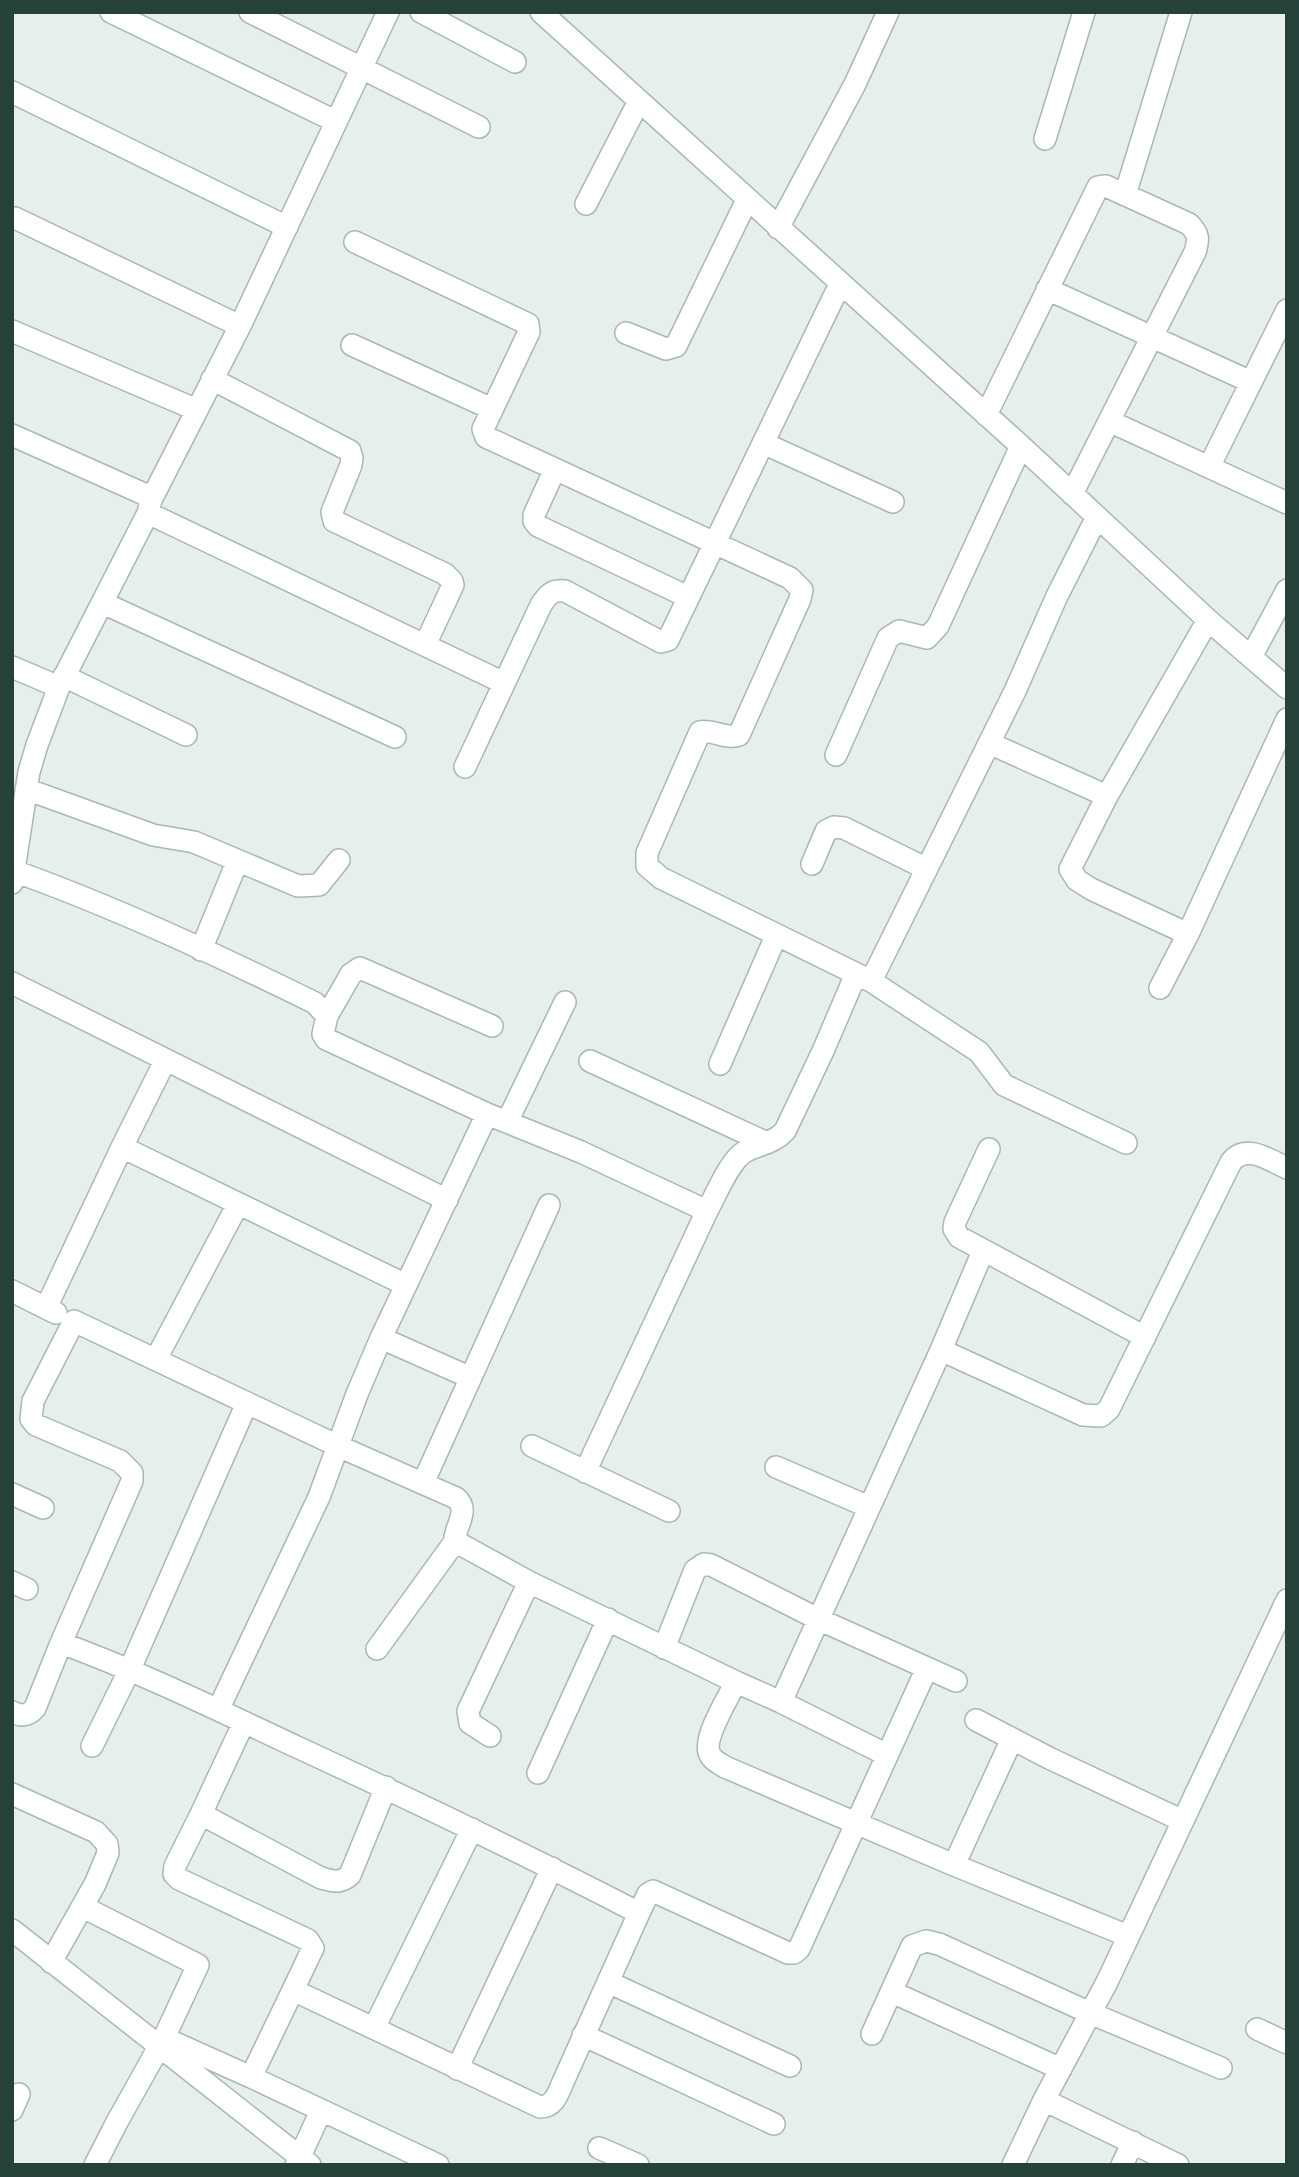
<svg xmlns="http://www.w3.org/2000/svg" width="1299" height="2177" viewBox="0 0 1299 2177" font-family="Manrope,sans-serif">
	<style>
		.lines { fill: none; stroke-linecap: round; stroke-linejoin: round }
		.minor-casing { stroke: #a8b8b2; stroke-width: 24 }
		.minor { stroke: #fff; stroke-width: 21 }
	</style>
	<rect width="100%" height="100%" fill="#e6efeb"/>
	<g class="lines">
		<g class="minor-casing">
			<path id="minor" d="M111,12L335,121
				M250,12L479,127
				M421,12L515,62
				M541,12L1021,446L1208,620L1287,688
				M12,92L287,227
				M1045,139L1084,12
				M1125,195L1181,12
				M586,204L639,101
				M15,218L240,326
				M778,228L855,84L888,12
				M355,242L528,324L529,332L483,429L486,437L790,578L802,590L800,599L739,735C727,740 712,729 700,732L647,853V866L661,878L871,981L979,1052L1004,1085L1126,1143
				M1047,289L1251,382
				M12,331L197,410
				M626,333L666,349L676,346L747,200
				M352,345L492,409
				M212,379L350,451L352,458L351,465L332,512L334,521L445,574L452,581L453,585L425,645
				M986,415L1098,187L1106,186L1189,224C1199,234 1199,239 1195,252L1072,494
				M1109,421L1287,503
				M12,435L144,494L151,500
				M763,443L893,502
				M1209,467L1287,310
				M555,469L534,515V521L538,526L688,597
				M148,513L504,683
				M103,603L395,737
				M1251,657L1287,590
				M12,667L59,687
				M64,676L186,735
				M989,743L1107,796L1070,869L1077,880L1091,889L1188,934L1160,988
				M836,755L888,638L899,631L927,638L938,626L1021,446
				M465,767L541,605C548,594 552,590 565,591L661,642L668,640L840,284
				M26,789L153,835L194,842L298,886L319,885L339,860
				M1107,796L1208,620
				M812,864L826,831L834,827L844,828L925,868
				M14,871C117,908 217,955 315,1003L327,1016L323,1034L326,1039L487,1114L381,1338L357,1394L319,1497L218,1710
				M12,883L29,772L37,745L59,687L148,513L151,500L240,326L388,12
				M1188,934L1287,719
				M201,950L237,862
				M871,981L1015,691L1057,596L1097,517
				M12,983L447,1200
				M327,1016L351,974L360,968L492,1026
				M165,1061L122,1147L406,1285
				M590,1061L767,1143
				M720,1064L776,936
				M487,1114L581,1152L707,1211C716,1195 730,1159 746,1151C760,1144 774,1143 785,1131L823,1051L856,974
				M507,1122L565,1002
				M989,1149L955,1222L954,1229L959,1237L1145,1337
				M12,1291L56,1313
				M46,1308L122,1147
				M381,1338L469,1377
				M941,1350L1083,1415L1101,1416L1109,1409L1231,1162C1246,1143 1269,1160 1287,1168
				M156,1359L238,1204
				M532,1446L669,1511
				M776,1467L869,1507
				M585,1472L707,1211
				M423,1483L549,1205
				M12,1494L43,1508
				M12,1582L27,1589
				M61,1643L132,1481V1473L120,1461L36,1425L31,1419L33,1401L74,1321L338,1446L456,1498C469,1509 458,1522 455,1537L460,1544L529,1582L736,1682
				M664,1648L695,1570L704,1564L711,1565L818,1619L956,1681
				M377,1649L456,1540
				M781,1702L941,1350L983,1251
				M12,1712C22,1717 28,1716 35,1708L61,1643C143,1673 220,1711 299,1748C414,1801 527,1855 639,1913L563,2082C558,2094 554,2107 540,2107L293,1990L251,2077L164,2038
				M976,1720L1049,1758L1183,1821
				M244,1722L201,1814L321,1878C333,1881 340,1884 350,1875L386,1787
				M490,1736L470,1723L468,1711L529,1582
				M1012,1739L954,1865L1128,1936
				M92,1746L130,1669L247,1403
				M887,1755L781,1702L736,1682C728,1698 704,1736 709,1752C711,1760 719,1763 725,1767L954,1865
				M538,1773L608,1619
				M12,1794L96,1832L107,1844L108,1853L95,1884L51,1962
				M201,1814L175,1866L174,1874L179,1879L308,1940L313,1948L293,1990
				M83,1907L198,1965L164,2038L117,2122L95,2165
				M639,1913L648,1894L653,1891L788,1953H794L799,1949L927,1668
				M12,1930L310,2165
				M608,1982L790,2066
				M892,1992L1061,2069
				M374,2028L472,1829
				M1257,2029L1287,2043
				M872,2034L912,1946L926,1941L939,1944L1090,2013L1221,2068
				M583,2035L774,2124
				M457,2069L552,1868
				M251,2077L438,2165
				M1044,2100L1107,1982L1287,1600
				M12,2110L19,2094
				M599,2148L638,2165
				M296,2165L321,2111
				M1013,2165L1044,2100L1178,2165
				M1122,2165L1133,2142"/>
		</g>
		<use href="#minor" class="minor"/>
	</g>
	<rect width="1299" height="2177" fill="none" stroke="#24423a" stroke-width="28"/>
</svg>
